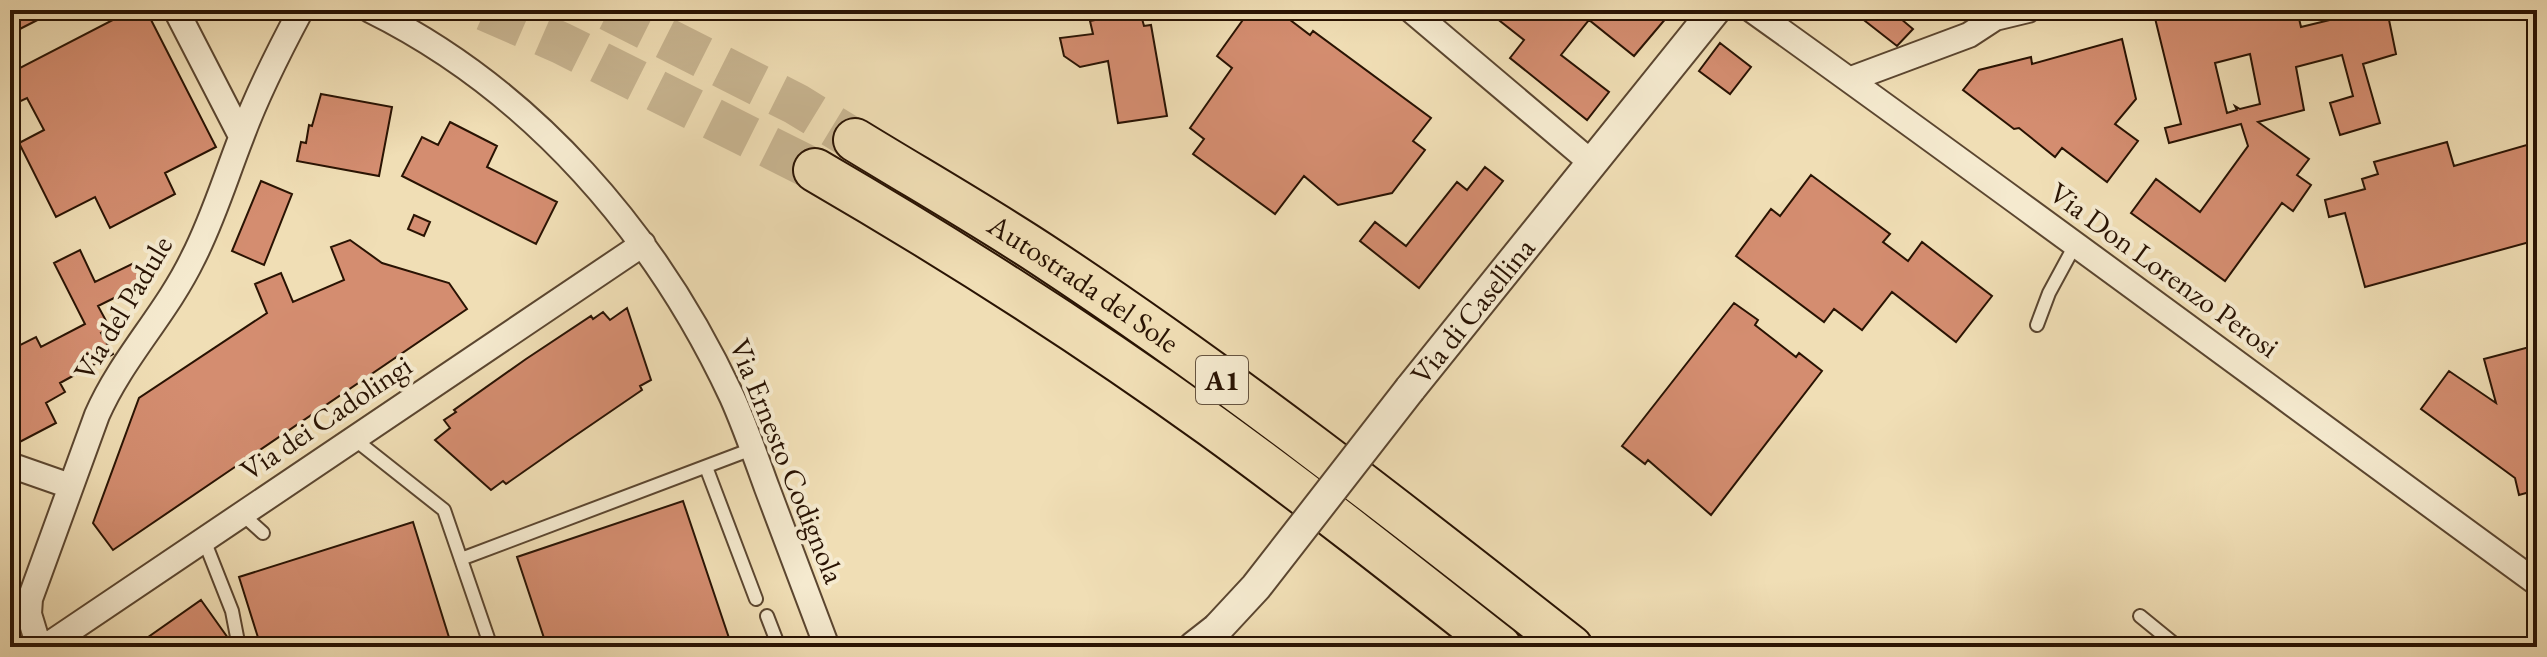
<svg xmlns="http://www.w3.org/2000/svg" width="2547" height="657" viewBox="0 0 2547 657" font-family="'EB Garamond',serif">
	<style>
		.building { fill: #d48d70; stroke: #291303; stroke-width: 2; fill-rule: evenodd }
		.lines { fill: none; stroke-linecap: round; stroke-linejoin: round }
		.motorway-tunnel { stroke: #c8b591; stroke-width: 42; stroke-dasharray: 42 21; stroke-linecap: butt }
		.service-casing { stroke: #5b4630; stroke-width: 16 }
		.minor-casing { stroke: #5b4630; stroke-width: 28 }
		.tertiary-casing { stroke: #5b4630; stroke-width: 34 }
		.motorway-casing { stroke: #291303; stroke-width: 46 }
		.service { stroke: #f5eacf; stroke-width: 12 }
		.minor { stroke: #f5eacf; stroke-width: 24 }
		.tertiary { stroke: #f5eacf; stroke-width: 30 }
		.motorway { stroke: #f0deb5; stroke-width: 42 }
		.tertiary-bridge-casing { stroke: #5b4630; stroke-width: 34; stroke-linecap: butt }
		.tertiary-bridge { stroke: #f5eacf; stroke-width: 30 }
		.labels { text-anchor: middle; stroke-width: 8; stroke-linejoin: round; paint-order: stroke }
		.shield { fill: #f5eacf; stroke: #665440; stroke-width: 2 }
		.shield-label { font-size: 28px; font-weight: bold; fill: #291303 }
		.street-label { font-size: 30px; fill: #291303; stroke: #f5eacf }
	</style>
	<rect width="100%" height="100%" fill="#f0deb5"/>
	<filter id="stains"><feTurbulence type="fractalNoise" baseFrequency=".0025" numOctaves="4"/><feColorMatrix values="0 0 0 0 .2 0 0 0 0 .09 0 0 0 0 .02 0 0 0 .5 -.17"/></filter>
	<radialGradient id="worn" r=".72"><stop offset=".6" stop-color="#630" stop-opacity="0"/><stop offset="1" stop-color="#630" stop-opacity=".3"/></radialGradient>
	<path class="building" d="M10,10H57L10,34Z
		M132,10H146L216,147L165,173L175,194L110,228L95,197L56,217L19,143L44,130L27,98L10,106V73Z
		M1250,10H1277L1310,35L1313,31L1431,118L1413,141L1425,150L1392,193L1338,205L1304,176L1275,214L1193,154L1204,139L1190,128L1232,68L1217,56Z
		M1486,10H1673L1634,56L1589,20L1561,55L1609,92L1587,120L1510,58L1524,40Z
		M1851,10H1909L1901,19L1913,29L1897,46Z
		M2153,10H2297L2301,27L2338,18L2336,10H2387L2396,54L2363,64L2380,123L2340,135L2330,103L2353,96L2342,55L2296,67L2304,110L2258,122L2309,159L2297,175L2311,185L2293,211L2282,203L2225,281L2131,213L2156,179L2200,212L2248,146L2241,124L2169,143L2165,128L2181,124ZM2250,54L2260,104L2240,109L2235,106L2237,110L2227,113L2215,63Z
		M1140,11L1144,26L1151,25L1167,116L1118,123L1108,61L1080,67L1064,56L1060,38L1093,34L1090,21Z
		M2122,39L2136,99L2115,124L2138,141L2107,182L2062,148L2055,157L2019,128L2014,129L1963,90L1979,70L2031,57L2032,64Z
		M1720,43L1751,67L1730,94L1699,71Z
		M321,94L392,107L379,176L297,161L301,142L306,143L309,125L312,126Z
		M450,122L497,146L487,167L557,202L536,244L402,176L422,137L438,145Z
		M2447,142L2454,166L2537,142V240L2365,287L2345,213L2329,217L2325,200L2365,189L2362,179L2378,174L2374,162Z
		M1485,167L1503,181L1419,288L1360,241L1375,222L1406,246L1457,182L1467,190Z
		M1811,175L1890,234L1883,242L1908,261L1922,242L1992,296L1956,342L1892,292L1862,330L1834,309L1824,322L1736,256L1771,209L1780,216Z
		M261,181L292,194L264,265L232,251Z
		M414,215L430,222L424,236L408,229Z
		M350,240L382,263L449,283L467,309L113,550L93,523L139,398L267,313L255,284L281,273L293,302L344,280L331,247Z
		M80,250L95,282L134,263L147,290L134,296L130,290L98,306L110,328L101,333L113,354L60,383L65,392L46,403L56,423L10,447V350L36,337L41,347L85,324L54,263Z
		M1734,303L1758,320L1755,325L1796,357L1799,353L1822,371L1711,515L1648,460L1645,464L1622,446Z
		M627,308L651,380L640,386L642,390L566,442L506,484L503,481L491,490L435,440L450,428L444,420L456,412L454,410L526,359L591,316L593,319L603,312L610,320Z
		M2537,345V490L2519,495L2515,478L2421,409L2449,371L2496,403L2484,359Z
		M683,501L732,647H547L517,557Z
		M413,522L452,647H261L239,577Z
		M201,600L228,638L216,647H134Z"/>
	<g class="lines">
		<path class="motorway-tunnel" d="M485,10L561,43L815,170
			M609,10L796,104L855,140"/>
		<g class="service-casing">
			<path id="service" d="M2037,325L2049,293L2075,245
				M353,438L444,510L491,647
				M706,467L756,599
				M242,514L263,533
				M204,540L232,611L239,647
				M461,559L752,449
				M767,616L779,647
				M2140,616L2178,647"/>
		</g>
		<g class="minor-casing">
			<path id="minor" d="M176,10L241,136
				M370,10C532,90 656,234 732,397C745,426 756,458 767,488C787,541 807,594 827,647
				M1411,10L1593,164
				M1752,10C2015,198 2275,392 2537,583
				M1851,79L1969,35L1995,18L2028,10
				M10,465L70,486
				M39,647L29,614L30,599L97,415C122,358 166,314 193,258C213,219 225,179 241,138C257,94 279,51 301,10
				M45,647L643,244"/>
		</g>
		<g class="tertiary-casing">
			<g id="tertiary">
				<path id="s1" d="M1410,389L1715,10"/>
				<path d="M1194,647L1217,629"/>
			</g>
		</g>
		<g class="motorway-casing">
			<g id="motorway">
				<path id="s2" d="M855,140C917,178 980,214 1041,254C1225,375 1398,511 1571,647"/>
				<path d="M815,170C951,249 1084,334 1212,426C1310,497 1405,572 1500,647"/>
			</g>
		</g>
		<use href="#service" class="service"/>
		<use href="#minor" class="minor"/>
		<use href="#tertiary" class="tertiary"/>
		<use href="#motorway" class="motorway"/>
		<g class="tertiary-bridge-casing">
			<path id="tertiary-bridge" d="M1217,629L1256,587L1410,389"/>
		</g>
		<use href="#tertiary-bridge" class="tertiary-bridge"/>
	</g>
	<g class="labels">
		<rect class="shield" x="1196" y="356" width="52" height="48" rx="6"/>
		<g class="shield-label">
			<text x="1222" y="390">A1</text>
		</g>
		<g class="street-label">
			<text transform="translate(2164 270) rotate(36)" y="10">Via Don Lorenzo Perosi</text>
			<text dy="10" stroke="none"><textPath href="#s2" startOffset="270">Autostrada del Sole</textPath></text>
			<text transform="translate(123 308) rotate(-59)" y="10">Via del Padule</text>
			<text dy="10" stroke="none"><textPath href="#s1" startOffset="100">Via di Casellina</textPath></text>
			<text transform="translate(326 418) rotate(-34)" y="10">Via dei Cadolingi</text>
			<text transform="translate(787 461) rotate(68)" y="10">Via Ernesto Codignola</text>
		</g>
	</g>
	<rect width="2547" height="657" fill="none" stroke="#f0deb5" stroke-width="40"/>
	<rect x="12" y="12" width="2523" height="633" fill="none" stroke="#291303" stroke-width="4"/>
	<rect x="20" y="20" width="2507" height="617" fill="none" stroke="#291303" stroke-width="2"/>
	<rect width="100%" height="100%" filter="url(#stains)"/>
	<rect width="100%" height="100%" fill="url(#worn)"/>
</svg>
